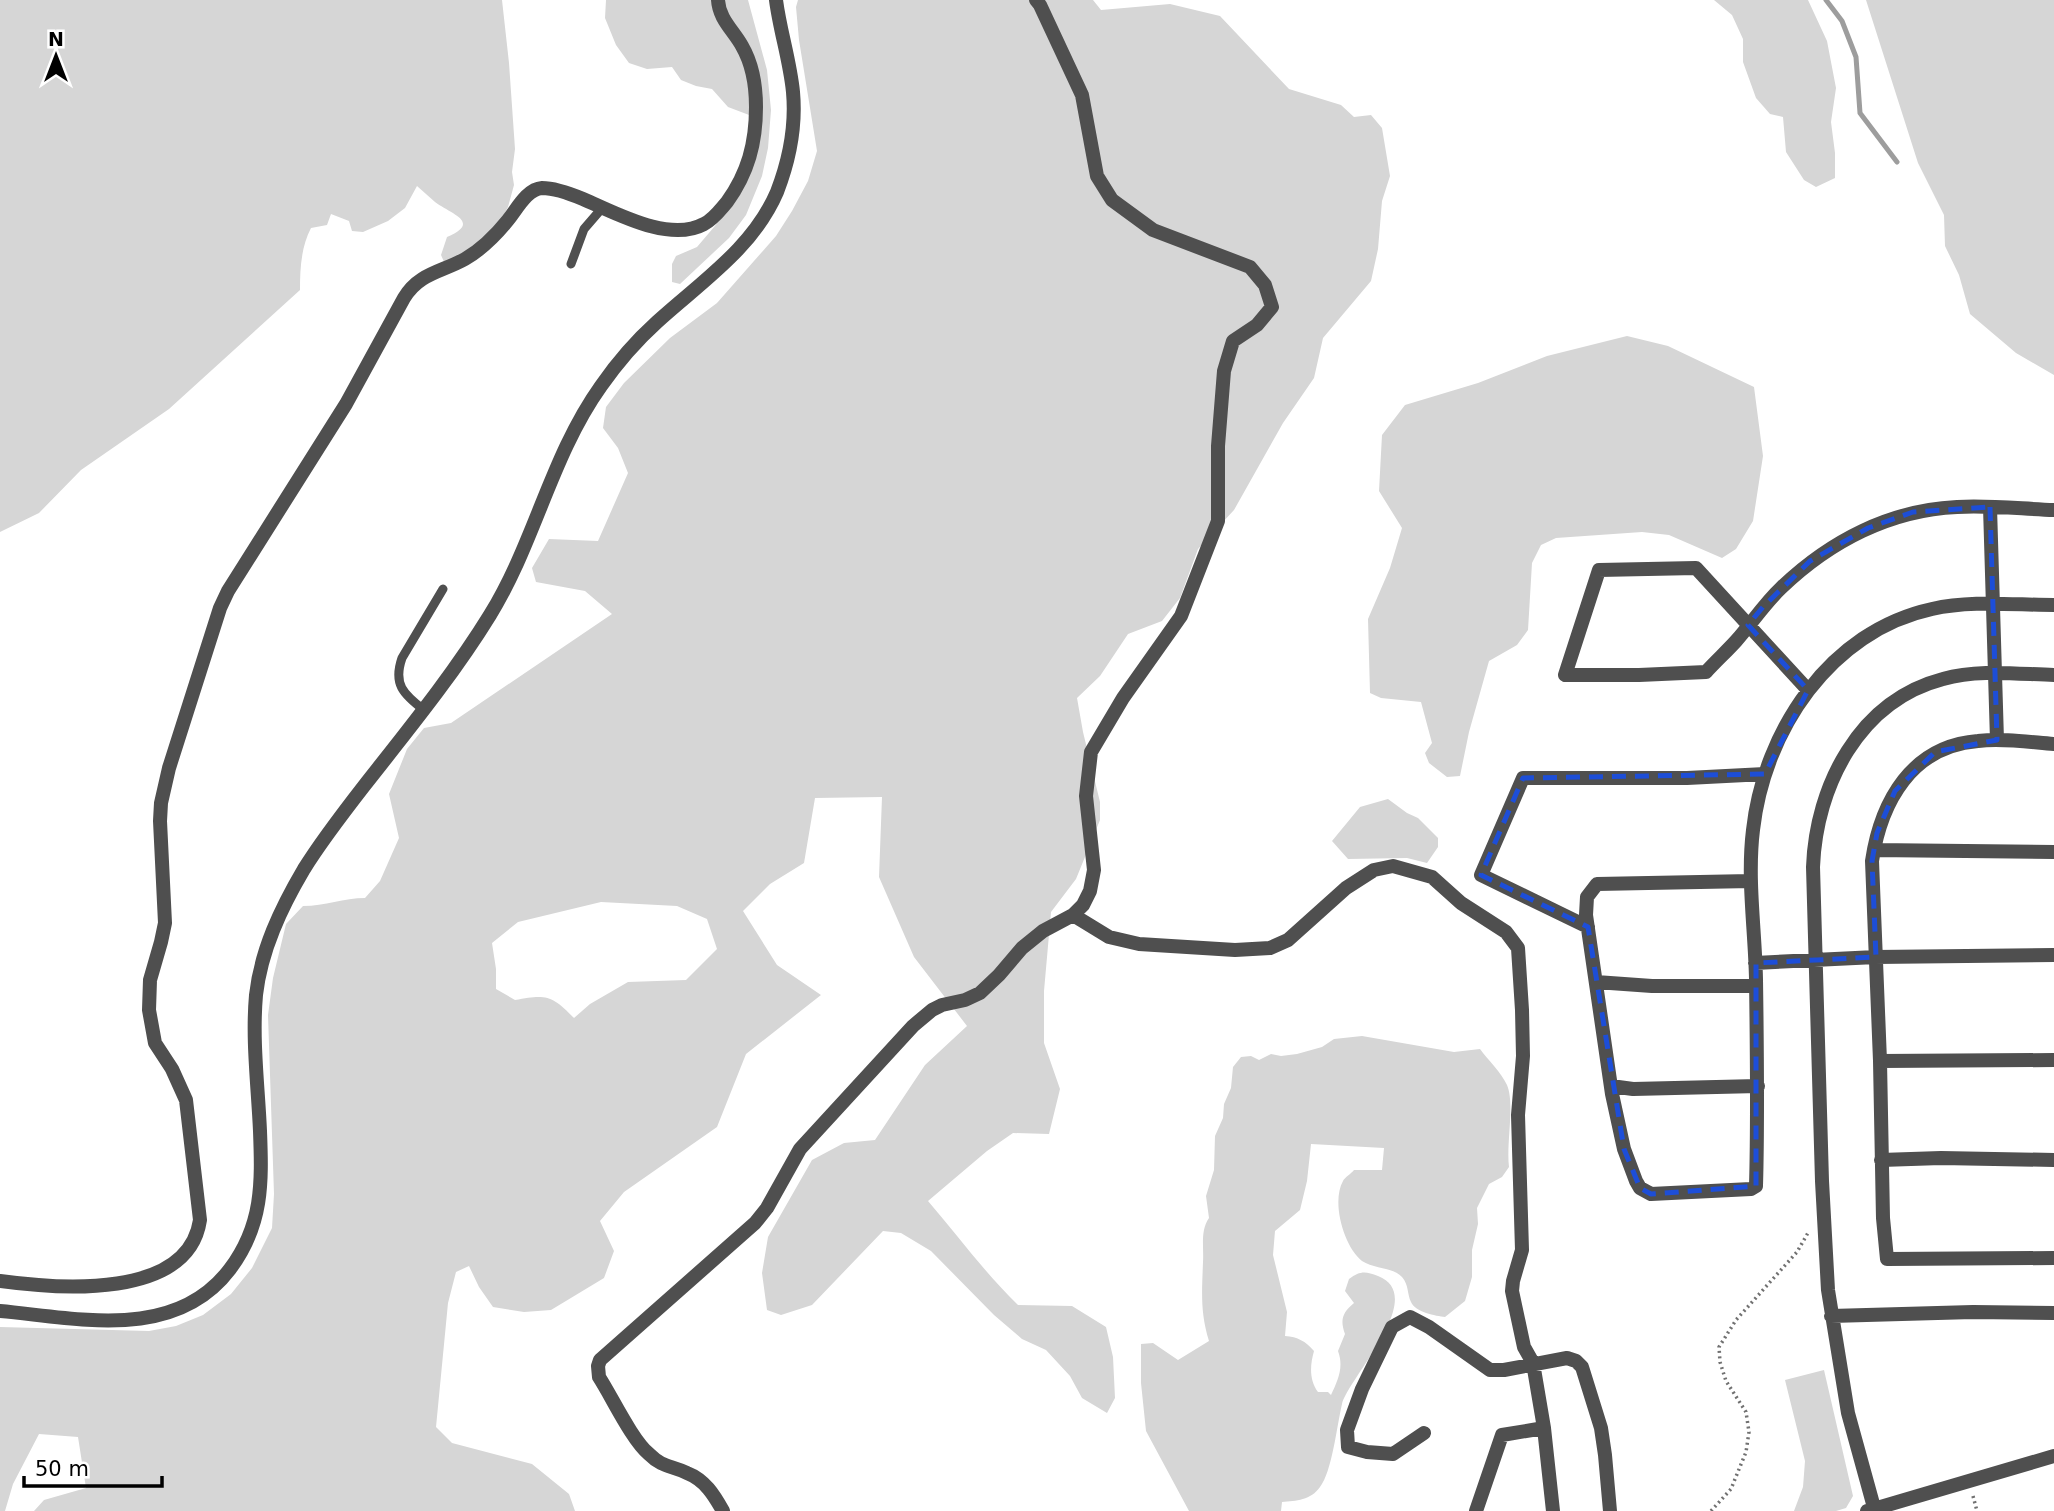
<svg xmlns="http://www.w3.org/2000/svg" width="2054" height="1511" viewBox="0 0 2054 1511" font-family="'DejaVu Sans',sans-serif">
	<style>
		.green { fill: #d6d6d6; fill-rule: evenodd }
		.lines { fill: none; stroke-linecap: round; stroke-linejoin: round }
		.stream { stroke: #9d9d9d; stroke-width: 5 }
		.path { stroke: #717171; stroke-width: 3.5; stroke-dasharray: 2 3.5; stroke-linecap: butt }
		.service { stroke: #4f4f4f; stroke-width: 9 }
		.minor { stroke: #4f4f4f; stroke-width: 14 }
		.tertiary { stroke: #4f4f4f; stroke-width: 14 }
		.marked { fill: none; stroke: #1d4ed8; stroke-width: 5; stroke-dasharray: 14 9; stroke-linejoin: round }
	</style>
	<rect width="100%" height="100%" fill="#fff"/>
	<path class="green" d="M0,0H502L509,63L515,149L512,172L514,185L508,207L500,222L477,245L445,264L441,255L447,237C482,222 451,214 435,202C429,197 423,191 417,186L405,208L388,221L363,232L352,231L349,221L331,214L327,225L311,228C301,247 300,269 300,290L169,409L81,470L39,513L0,532Z
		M606,0H748L767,70L771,110L768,148L762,176L746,215L729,238L680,284L672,282V264L676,256L697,247L720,220L757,118L728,107L712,89L696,86L681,80L672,67L647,69L629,63L616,45L605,18Z
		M798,0H1093L1101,10L1170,4L1220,16L1289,89L1341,105L1354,117L1371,115L1382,128L1390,176L1382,201L1378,249L1371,281L1323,338L1314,378L1283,423L1234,510L1198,549L1180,598L1162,621L1128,634L1100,676L1077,698L1083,732L1100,802V820L1076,879L1051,912L1044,991V1043L1060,1089L1049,1134L1013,1133L987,1151L928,1201C958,1236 985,1273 1018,1305L1072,1306L1106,1327L1113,1357L1115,1398L1107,1413L1082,1398L1070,1376L1046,1350L1022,1339L994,1315L931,1251L901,1233L883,1231L812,1305L781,1315L767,1310L762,1273L768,1237L812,1160L844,1143L875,1140L925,1065L967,1026L914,957L879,877L882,797L815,798L804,863L770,884L743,911L777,965L821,995L746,1054L717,1127L624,1192L600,1221L614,1251L604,1278L551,1310L524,1312L493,1307L479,1287L469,1266L456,1272L448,1303L436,1427L452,1443L532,1464L569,1494L575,1511H34L44,1500L86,1488L78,1437L39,1434L13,1484L5,1511H0V1327L149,1331L176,1326L203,1315L231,1294L252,1268L272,1228L274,1194L268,1015L273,978L286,924L303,906C325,906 344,898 365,898L380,881L399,838L389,794L407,749L424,728L451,723L612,614L585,591L536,582L532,568L549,539L598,541L628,473L618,448L603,428L606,407L624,383L670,338L717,303L776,236L792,211L808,181L817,151L799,40L796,7ZM601,902L677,906L707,919L717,949L686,980L628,982L590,1004L574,1018C552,995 546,994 515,1000L496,989V969L492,943L518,922Z
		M1714,0H1808L1827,41L1836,88L1831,122L1835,153V178L1816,187L1804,180L1786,152L1783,117L1770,114L1756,98L1743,62V39L1732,15Z
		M1866,0H2054V375L2016,353L1970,314L1959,275L1945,246L1944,215L1918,163Z
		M1627,336L1668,346L1754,387L1763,456L1753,521L1736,549L1722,558L1669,535L1642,532L1556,538L1541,545L1532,563L1528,630L1517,645L1489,661L1469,732L1460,776L1447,777L1429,763L1425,753L1432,743L1421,702L1381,698L1370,693L1368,619L1390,568L1402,528L1379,491L1382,435L1405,405L1478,383L1547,356Z
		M1388,799L1407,813L1418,818L1438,838V847L1427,863L1407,858L1348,859L1332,841L1360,807Z
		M1362,1036L1454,1052L1480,1049C1488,1060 1501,1072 1507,1085C1515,1104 1506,1143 1509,1167L1502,1177L1489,1184L1477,1208L1478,1224L1472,1250V1277L1465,1301L1445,1317C1436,1316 1415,1312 1411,1302C1407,1294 1409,1285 1402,1277C1393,1267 1374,1269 1362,1261C1344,1247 1331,1202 1343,1181C1345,1177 1351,1174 1354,1170H1382L1384,1148L1311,1144L1307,1181L1300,1210L1275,1231L1273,1255L1287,1312L1285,1336C1298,1337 1305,1341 1314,1351C1310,1365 1309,1380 1318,1392H1328L1331,1395C1338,1380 1344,1367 1338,1351L1345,1334C1340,1320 1342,1313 1354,1303L1345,1291L1349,1279C1360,1271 1365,1271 1378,1276C1429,1296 1349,1377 1342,1404C1337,1425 1332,1472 1320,1487C1311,1500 1296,1501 1282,1502L1281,1511H1189L1146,1431L1141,1383V1344L1153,1343L1178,1360L1209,1341C1200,1312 1202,1291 1203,1262C1204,1247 1200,1231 1209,1218L1206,1196L1214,1170L1215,1136L1223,1118L1224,1104L1231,1088L1233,1067L1241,1057L1251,1056L1259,1060L1271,1054L1281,1056L1297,1054L1322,1047L1334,1039Z
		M1824,1370L1853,1496L1846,1508L1836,1511H1794L1803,1487L1805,1461L1785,1380Z"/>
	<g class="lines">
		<path class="stream" d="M1826,0L1842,21L1856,57L1860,113L1897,162"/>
		<path class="path" d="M1973,1496L1977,1511
			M1711,1511L1731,1489L1746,1452L1749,1432L1746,1412L1726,1381L1720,1362L1719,1347L1736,1320L1797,1252L1809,1231"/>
		<path class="service" d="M571,264L584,229L603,207
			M424,710C403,694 393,684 402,658L443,589"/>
		<path class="minor" d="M1990,507L1997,740
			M1808,690L1696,568L1599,570L1565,675H1639L1706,672C1716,661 1727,651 1736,641C1752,623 1764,604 1781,588C1830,541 1890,510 1957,507C1989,505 2022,509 2054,510
			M2054,744C2029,742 2003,738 1978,741C1912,746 1881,801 1872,861L1880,1061L1883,1218L1887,1259L2054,1258
			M1874,850L2054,852
			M1751,881L1597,884L1587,897L1586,915L1612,1094L1624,1149L1636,1181L1640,1188L1651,1194L1751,1189L1756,1186C1758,1117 1757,1048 1756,979C1755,929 1747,879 1753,830C1764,731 1830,631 1932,609C1971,600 2014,605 2054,605
			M1073,915L1109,937L1139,944L1235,950L1270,948L1288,940L1346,888L1374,870L1393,866L1432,877L1461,903L1506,932L1518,948L1522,1010L1523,1056L1518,1115L1522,1250L1513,1281L1512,1291L1524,1347L1533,1363L1544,1428
			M1588,927L1481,875L1523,778H1687L1765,774
			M1755,963L1876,957L2054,955
			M1596,982L1652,986H1756
			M1880,1061L2054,1060
			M1611,1086L1633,1089L1758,1086
			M1881,1160L1941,1158L2054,1160
			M0,1281C58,1289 188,1300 200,1220L186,1100L172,1069L155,1043L149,1010L150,980L161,942L165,923L160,821L161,803L169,768L220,608L228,591L346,404L404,298C419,273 442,272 465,259C482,249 496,235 508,220C517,209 527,189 542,188C556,188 571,194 583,199C616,213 669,243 704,224C714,219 720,210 727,202C748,173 756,143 756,107C756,86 753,65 742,46C733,30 719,19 718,0
			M1831,1316L1973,1312L2054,1313
			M1424,1433L1393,1454L1367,1452L1348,1447L1347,1430L1362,1389L1392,1327L1410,1317L1429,1327L1490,1370H1504L1567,1358L1576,1361L1582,1367L1601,1428L1605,1455L1610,1511
			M723,1511C714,1495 705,1480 687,1473C671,1465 663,1468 649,1454C632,1440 612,1397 599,1377L598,1366L600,1360L755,1223L767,1208L800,1149L913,1026L932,1010L942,1005L965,1000L980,993L999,975L1022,948L1043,931L1073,915L1083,905L1090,891L1094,870L1086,796L1091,752L1123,698L1181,616L1218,521V446L1224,371L1233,341L1257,325L1272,307L1265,285L1250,267L1153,230L1112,200L1097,176L1082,95L1040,5L1036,0
			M1476,1511L1502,1435L1544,1428L1553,1511
			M1867,1511L2054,1456
			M1875,1511L1848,1413L1828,1290L1822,1181L1813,867C1816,786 1859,701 1943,679C1978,669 2017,674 2054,675"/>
		<path class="tertiary" d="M0,1311C78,1318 175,1342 230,1269C263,1225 262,1183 260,1131C258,1086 252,1040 256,995C261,950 281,908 304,869C322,840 343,813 364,786C408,730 453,675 490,615C535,542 551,456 601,386C617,363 636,341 657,322C701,282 753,248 777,192C789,161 796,125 793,92C790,61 780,31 776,0"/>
	</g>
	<path class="marked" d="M1990,507L1997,740L1935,752L1895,791L1877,833L1872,861L1876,957L1756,963V1186L1651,1194L1640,1188L1624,1149L1588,927L1481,875L1523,778L1765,774L1808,690L1748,625L1763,607L1810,561L1868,528L1913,512Z"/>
	<g transform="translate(56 56)" stroke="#ffffff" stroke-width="5" paint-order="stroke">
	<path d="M0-5L12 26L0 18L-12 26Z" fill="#000000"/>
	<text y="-10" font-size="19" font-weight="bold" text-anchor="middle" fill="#000000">N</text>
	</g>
	<path d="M24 1476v10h138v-10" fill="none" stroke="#000000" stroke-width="3.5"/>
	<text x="35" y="1476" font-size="21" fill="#000000" stroke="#ffffff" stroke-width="5" paint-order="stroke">50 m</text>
</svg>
